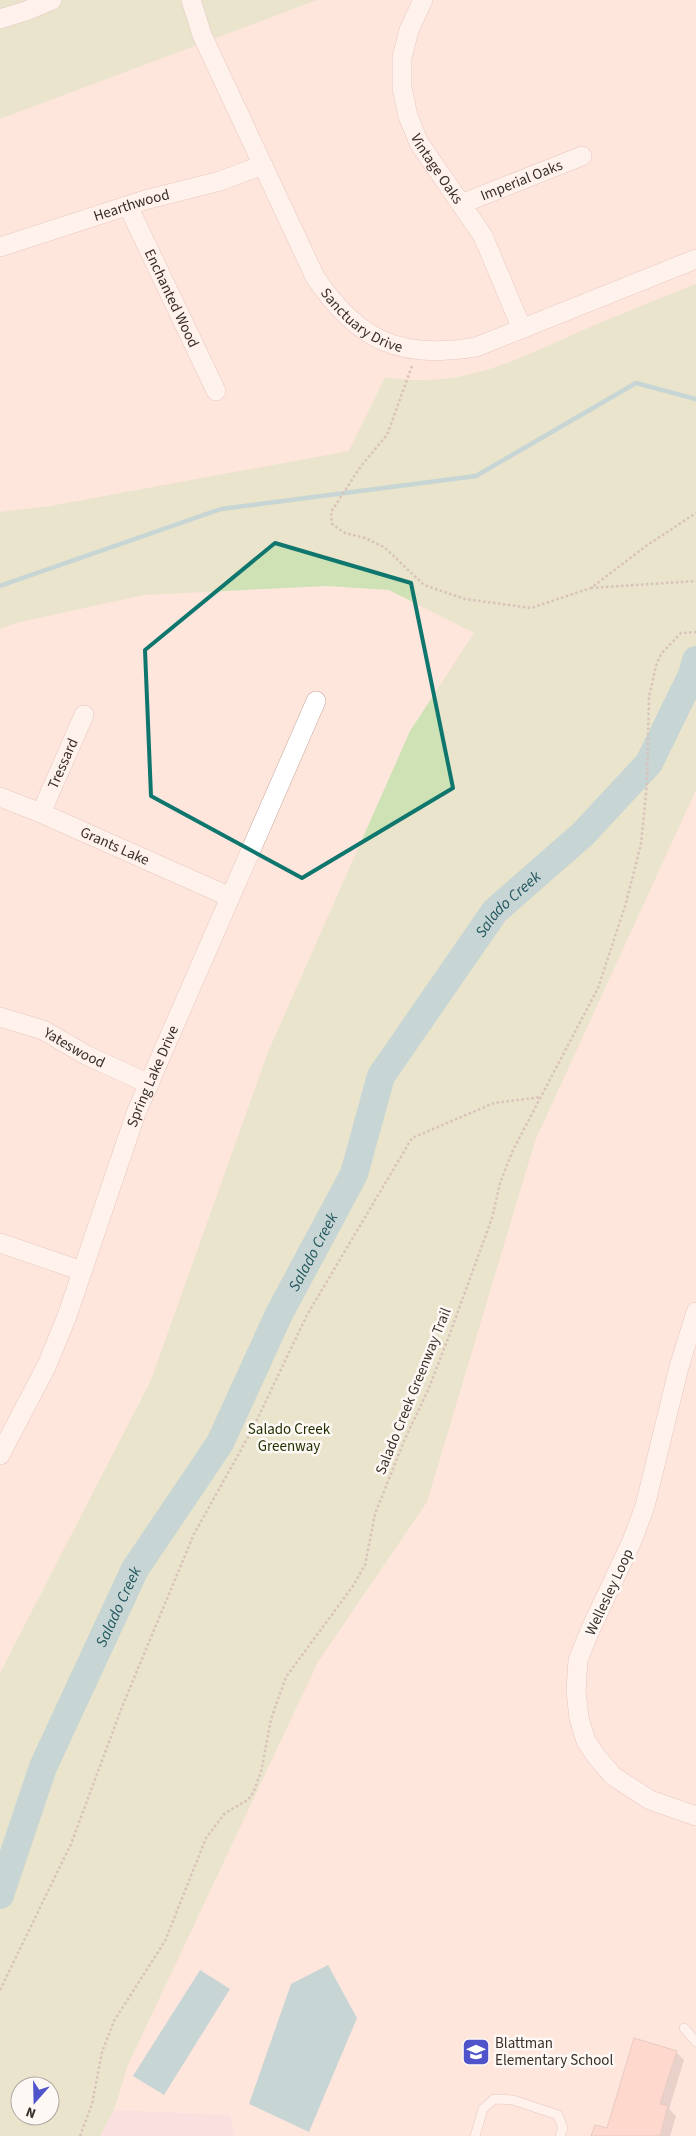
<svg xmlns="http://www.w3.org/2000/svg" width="696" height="2136" viewBox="0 0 696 2136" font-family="'Source Sans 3',sans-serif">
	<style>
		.commercial { fill: #f4dae1 }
		.green { fill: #cee2b6; fill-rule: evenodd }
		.water { fill: #83c1cb }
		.shadow { fill: #0003 }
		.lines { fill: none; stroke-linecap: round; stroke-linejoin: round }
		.stream { stroke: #83c1cb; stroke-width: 4.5 }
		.river { stroke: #83c1cb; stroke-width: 28 }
		.building { fill: #fdc6bb; stroke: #c9aaa4 }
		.lane-casing { stroke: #c4a79c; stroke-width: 10 }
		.street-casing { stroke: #c4a79c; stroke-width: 20 }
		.path { stroke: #ac9891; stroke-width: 2.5; stroke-dasharray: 2.5 2.5; stroke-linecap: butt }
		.lane { stroke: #fff; stroke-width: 9 }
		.street { stroke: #fff; stroke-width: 19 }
		.marked { fill: none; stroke: #0f766e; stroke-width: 4; stroke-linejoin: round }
		.labels { text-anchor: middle; stroke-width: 5; stroke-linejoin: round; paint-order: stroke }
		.street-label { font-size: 15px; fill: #3a2e2a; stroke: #fef8f5 }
		.park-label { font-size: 15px; fill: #1f3000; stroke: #fef8f5 }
		.poi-label { font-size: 15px; fill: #3a2e2a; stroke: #fef8f5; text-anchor: start }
		.water-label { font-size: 16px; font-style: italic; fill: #235860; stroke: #fef8f5 }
	</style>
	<rect width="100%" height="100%" fill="#ffe6dd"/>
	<path class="commercial" d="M114,2110L230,2115L235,2136H100Z"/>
	<path class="green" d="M0,0H317L0,119Z
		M696,284V790L535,1141L427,1502L318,1662L128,2065L114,2110L100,2136H0V1673L151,1380L268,1052L410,731L474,633L389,590L327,586L144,595L16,623L0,629V512L50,506L349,451L385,377C462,390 515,360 583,330C620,314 658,299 696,284ZM20,2086H50V2116H20Z"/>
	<path class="water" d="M328,1965L357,2018L309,2132L249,2104L291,1984Z
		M200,1970L230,1989L164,2095L133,2076Z"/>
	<path class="shadow" d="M676,2052L684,2060L669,2109L676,2116L670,2136H592L608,2130Z"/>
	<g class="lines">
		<path class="stream" d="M0,586L221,509L476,476L636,383L696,399"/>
		<path class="river" id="s1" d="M0,1895L43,1767L135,1569L220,1443L279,1314L354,1174L381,1076L495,911L583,834L649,763L692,675L696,660"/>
	</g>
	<path class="building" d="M634,2038L677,2051L660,2104L668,2106L660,2136H591L595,2125L607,2128Z"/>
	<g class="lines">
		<g class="lane-casing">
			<path id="lane" d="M684,2028L696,2042
				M475,2136L483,2109L494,2099L513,2100L558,2115L563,2128L560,2136"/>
		</g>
		<g class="street-casing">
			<g id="street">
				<path id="s2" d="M191,0L202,35L315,277C358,341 400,360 476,347L696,259"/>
				<path id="s3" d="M423,0L409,30L402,58V88L408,116L419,143L483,236L522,329"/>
				<path d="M0,19L26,11L52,0"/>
				<path id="s4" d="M461,204L582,156"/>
				<path id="s5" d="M128,206L216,391"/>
				<path id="s6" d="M0,247L145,200L220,181L263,165"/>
				<path id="s7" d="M0,797L41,813L230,897"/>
				<path id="s8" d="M41,813L84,715"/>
				<path id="s9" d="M0,1017L43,1030L86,1055L149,1084"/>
				<path d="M0,1243L82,1271"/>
				<path d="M696,1312L679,1367L645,1506L632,1541L591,1628L578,1660L576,1691L579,1718L586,1741L596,1756L613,1776L650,1800L696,1816"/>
				<path id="s10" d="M0,1455L47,1365L67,1316L136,1113L316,701"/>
			</g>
		</g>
		<path class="path" d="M412,366L387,435L361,466L331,512L332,524L345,533L365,538L384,547L424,585L465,599L531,608L591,588L646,546L696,513
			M591,588L696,581
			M0,1990L71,1844L122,1707L194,1534L252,1430L307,1315L412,1138L494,1103L541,1097
			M80,2136L92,2104L102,2052L114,2021L165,1941L206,1838L225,1813L248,1800L253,1793L261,1772L271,1719L286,1677L353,1586L365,1565L375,1514L404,1441L428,1390L449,1336L492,1218L500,1183L513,1150L598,988L626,903L641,844L647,783L649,697L656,666L661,654L681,633L696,632"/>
		<use href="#lane" class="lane"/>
		<use href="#street" class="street"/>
	</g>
	<path d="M0 0H696V2136H0ZM275,543L411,583L453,788L302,878L151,796L145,650Z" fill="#ffe6dd" fill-opacity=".55" fill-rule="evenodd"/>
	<path class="marked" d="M275,543L411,583L453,788L302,878L151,796L145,650Z"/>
	<defs>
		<g id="school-square" transform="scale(1.4375)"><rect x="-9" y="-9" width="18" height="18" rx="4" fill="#5054ca" stroke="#fef8f5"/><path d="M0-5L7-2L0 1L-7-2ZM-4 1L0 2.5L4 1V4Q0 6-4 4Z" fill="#fff"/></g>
	</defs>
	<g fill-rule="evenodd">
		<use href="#school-square" x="476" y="2052"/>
	</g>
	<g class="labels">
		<g class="street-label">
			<text dy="5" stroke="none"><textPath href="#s3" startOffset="181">Vintage Oaks</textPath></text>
			<text dy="5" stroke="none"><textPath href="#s4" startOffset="65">Imperial Oaks</textPath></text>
			<text dy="5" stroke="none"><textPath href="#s6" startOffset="138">Hearthwood</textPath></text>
			<text dy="5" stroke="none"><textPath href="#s5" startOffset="102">Enchanted Wood</textPath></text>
			<text dy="5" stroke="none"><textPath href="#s2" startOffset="369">Sanctuary Drive</textPath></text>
			<text dy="5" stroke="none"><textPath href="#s8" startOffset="54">Tressard</textPath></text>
			<text dy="5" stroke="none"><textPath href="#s7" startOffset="125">Grants Lake</textPath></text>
			<text dy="5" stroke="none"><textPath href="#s9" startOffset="81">Yateswood</textPath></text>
			<text dy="5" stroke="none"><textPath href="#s10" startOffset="409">Spring Lake Drive</textPath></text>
			<text transform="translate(413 1391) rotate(-68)" y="5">Salado Creek Greenway Trail</text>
			<text transform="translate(609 1592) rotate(-65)" y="5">Wellesley Loop</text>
		</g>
		<g class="park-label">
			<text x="289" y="1434">Salado Creek<tspan x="289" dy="17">Greenway</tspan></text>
		</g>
		<g class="poi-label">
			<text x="495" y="2048">Blattman<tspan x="495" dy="17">Elementary School</tspan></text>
		</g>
		<g class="water-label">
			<text dy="6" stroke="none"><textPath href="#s1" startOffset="1122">Salado Creek</textPath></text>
			<text dy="6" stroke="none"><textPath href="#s1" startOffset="718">Salado Creek</textPath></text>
			<text dy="6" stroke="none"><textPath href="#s1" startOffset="312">Salado Creek</textPath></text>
		</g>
	</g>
	<g transform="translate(35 2101) rotate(200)"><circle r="24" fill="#fef8f5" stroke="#b0a7a4"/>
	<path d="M0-4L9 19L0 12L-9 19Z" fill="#5054ca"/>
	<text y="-8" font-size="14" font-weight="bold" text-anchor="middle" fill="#3a2e2a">N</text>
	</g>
</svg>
